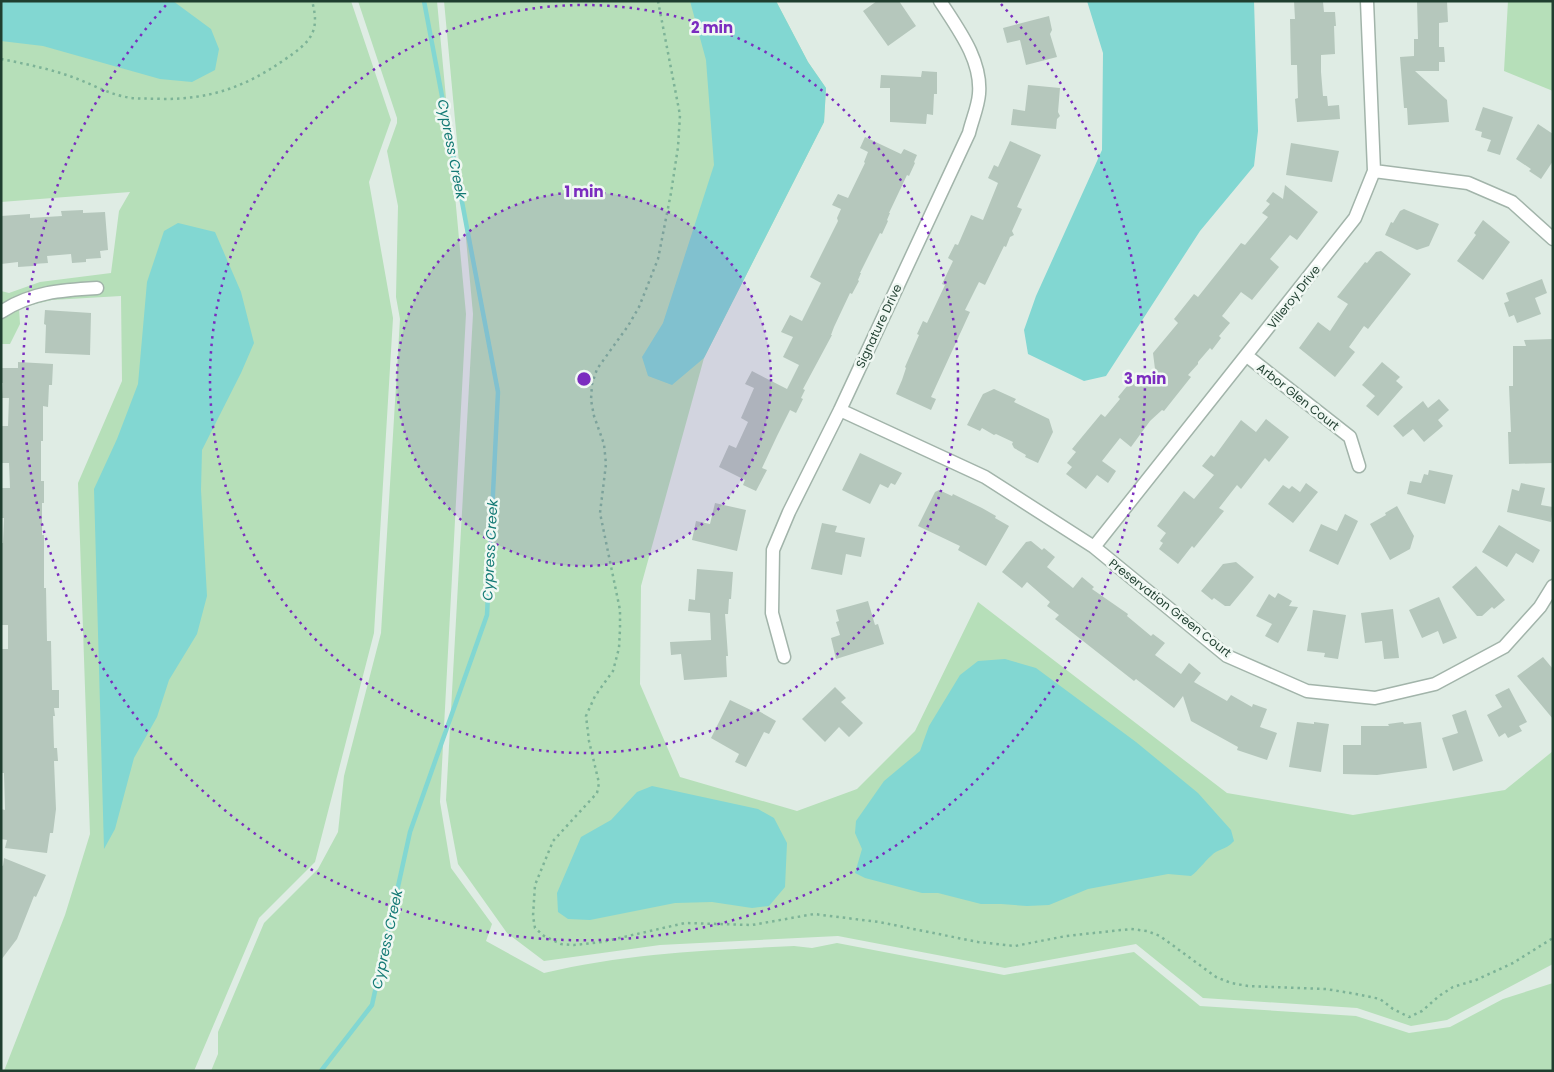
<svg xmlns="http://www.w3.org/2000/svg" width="1554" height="1072" viewBox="0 0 1554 1072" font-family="Poppins,sans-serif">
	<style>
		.green { fill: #b6dfb9 }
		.water { fill: #82d7d2 }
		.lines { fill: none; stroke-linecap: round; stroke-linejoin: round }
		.stream { stroke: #82d7d2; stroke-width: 4.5 }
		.building { fill: #b5c7bc }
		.street-casing { stroke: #a2b4aa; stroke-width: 15 }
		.path { stroke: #7db397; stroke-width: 2.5; stroke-dasharray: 2.5 4; stroke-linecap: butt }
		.street { stroke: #fff; stroke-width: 12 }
		.ring { fill: none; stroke: #7b2cbf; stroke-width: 2.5; stroke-dasharray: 2.5 5 }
		.labels { text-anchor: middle; stroke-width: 5; stroke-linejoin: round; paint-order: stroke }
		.street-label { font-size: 12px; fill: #1f3e2f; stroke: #f0f8f3 }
		.water-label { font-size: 14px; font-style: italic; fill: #147a75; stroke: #f0f8f3 }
		.centre { fill: #7b2cbf; stroke: #f0f8f3; stroke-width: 2.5 }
		.ring-label { font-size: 15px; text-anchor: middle; font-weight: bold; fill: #7b2cbf; stroke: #f0f8f3; stroke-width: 5; stroke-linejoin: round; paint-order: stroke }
	</style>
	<rect width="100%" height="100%" fill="#dfece4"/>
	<path class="green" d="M1,1H351L391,120L369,182L393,318L374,633L315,862L259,918L194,1071H4L65,915L90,834L78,483L122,381L121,296L52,300L19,308L20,324L10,344H1V291L9,293L40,282L111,273L119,211L130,192L1,202Z
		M358,1H437L466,314L440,802L451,868L492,924L486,941L544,973C627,953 708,950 794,946L812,948L837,943L1004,975L1134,952L1200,1006L1356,1016L1409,1033L1450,1027L1503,999L1553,983V1071H211L218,1054V1032L264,923L318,869L338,832L344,776L381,633L400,319L396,297L398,206L387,151L397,123V118Z
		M444,1H776L808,62L826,88L824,122L704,358L641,586L640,684L680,777L797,811L857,789L915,731L978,602L1227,793L1353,815L1505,790L1553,751V964L1447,1020L1411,1026L1357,1008L1203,998L1136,944L1005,968L838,936L660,945L544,961L507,933L458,864L446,800L473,314Z
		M1508,1H1553V91L1504,71Z"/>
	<path class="water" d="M1,1H173L211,29L219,49L215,70L192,82L160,79L43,46L1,41Z
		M690,1H776L808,62L826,88L824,122L704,358L672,385L648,376L642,357L663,323L714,165L706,60Z
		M1087,1H1254L1258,131L1254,166L1200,231L1106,376L1084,381L1028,354L1024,330L1036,296L1102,150L1103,53Z
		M178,223L215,232L241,292L254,343L241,373L202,450L201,490L207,596L197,634L169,680L157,717L134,758L115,829L104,849L94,489L117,439L138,384L147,282L164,231Z
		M1005,659L1036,668L1136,742L1198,793L1231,830L1234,841C1225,851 1218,848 1211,856C1204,862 1199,870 1191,876L1168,874L1088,889L1049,905L1027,906L1001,904H981L938,893H922L865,878L855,873L862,849L855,833L856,821L884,781L920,751L929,726L960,675L978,661Z
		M652,786L758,809L774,818L787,843L785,887L769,906L752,908L712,902L675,903L590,920L568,919L558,912L557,893L581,837L611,820L637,792Z"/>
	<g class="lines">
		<path class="stream" d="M321,1071L372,1005L410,832L487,615L498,392L424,1"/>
	</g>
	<path class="building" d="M877,1H899L916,26L888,46L863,11Z
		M1294,1L1323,2L1324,12H1335L1336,26H1334L1335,54L1321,55V72L1323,96H1327L1328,106L1339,105L1340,119L1297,122L1295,99L1298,98L1297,65H1291L1290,19H1295Z
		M1417,1H1447L1448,22L1439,23V47H1444L1445,62H1439V71H1415L1447,100L1449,122L1408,125L1407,108H1404L1400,57L1414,56V39H1418Z
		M1049,16L1052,30L1050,34L1057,57L1026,65L1020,40L1007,43L1003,28Z
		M922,71L937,72V94H934L933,115L927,114L926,124L890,122V88H880L881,75L921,77Z
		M1028,85L1060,88L1058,112L1060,116L1057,119L1056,129L1011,125L1013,109L1025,111Z
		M1483,107L1513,117L1500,155L1487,151L1491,140L1481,137L1482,132L1475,130Z
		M1538,124L1553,134V161L1541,179L1529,171L1531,169L1516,159Z
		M865,137L901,154L904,149L917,155L914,162L915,163L909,176L907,175L889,213H890L887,220L888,221L882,234L880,233L860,273H861L858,280L859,281L852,294L850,293L834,327L831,335H832L803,389L805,390L801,398L803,399L796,413L790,410L777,436L762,468L767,470L756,491L743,485L745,480L719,467L729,445L736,448L748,422L741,418L754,388L745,384L752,371L787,389L799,365L783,357L793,337L781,332L790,315L802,321L821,283L810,277L838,221L837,218L841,209L832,205L838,194L848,198L865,163L864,162L868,152L860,148Z
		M1010,141L1041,155L1017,207L1022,209L1012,231L1014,235L1010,237L1006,247L1004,246L985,285L979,282L965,310L970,312L931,397L936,399L931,410L896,394L902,380L906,368L905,367L919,335L917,334L923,321L927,323L945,285L942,284L953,261L948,258L955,244L958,245L971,215L983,220L998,183L988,178L994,165L998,167Z
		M1291,143L1339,151L1332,182L1286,175Z
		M1285,185L1318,212L1297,240L1290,235L1270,259L1279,267L1252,300L1241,292L1222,316L1230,323L1219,336L1221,338L1212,350L1210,348L1198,362V364L1188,375L1191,377L1164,411L1162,410L1150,421L1131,447L1120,438L1102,461L1116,471L1108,483L1097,475L1086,489L1066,474L1072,467L1067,463L1076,452L1072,449L1101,414L1105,417L1120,399L1118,397L1132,380L1156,377L1153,353L1178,323L1174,319L1194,294L1198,297L1241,243L1245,245L1268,217L1262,213L1270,204L1266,201L1273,192L1283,199Z
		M1404,209L1439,224L1429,246L1417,250L1385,235L1391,222L1393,223L1400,211Z
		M83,210V213L105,212L108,250L100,251L101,258L86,259V262L72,263L71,254L47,256L48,263L33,264V266L18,267V262L1,264V216L30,214V218L62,216L61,211Z
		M1483,220L1510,242L1483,280L1457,261L1476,235L1474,233Z
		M1381,251L1411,274L1368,329L1364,326L1349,347L1355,352L1335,377L1299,348L1318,322L1330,331L1348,304L1337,297L1365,262L1367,263L1376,252Z
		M1542,279L1547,293L1535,298L1541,314L1517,323L1514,315L1509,317L1504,303L1509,301L1506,293Z
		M45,310L91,313L90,355L45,353L46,325L44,324Z
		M1553,339V463L1509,464L1508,432H1511L1509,386H1513V346H1526L1524,340Z
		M18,362L53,364L52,385H49L48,407L43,406V441H41V481H44V503H42V535H44V588H46L47,641H51L52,690H59V708H54L55,716H53L54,748H57L58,761H54L56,809L53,833H50L47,853L5,848L7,840L1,839V809L5,810L4,773H1V649H8V625H1V543H3L4,518H1V488H10L9,463H2L1,455V426H8L9,398H2L3,383H1V368H18Z
		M1382,362L1400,377L1396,381L1403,387L1378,416L1366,406L1375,396L1362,385Z
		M994,389L1016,399L1014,402L1049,419L1053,432L1038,463L1025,457L1026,455L1014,448L1012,444L1013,442L996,434L994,435L982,428L980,431L967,425L983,394Z
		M1439,399L1449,410L1438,420L1443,426L1424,442L1413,429L1403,437L1393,426L1423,401L1428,408Z
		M1266,419L1289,437L1269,462L1265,458L1241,489L1237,485L1219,508L1224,511L1194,548L1192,546L1178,564L1159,549L1163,543L1160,541L1166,533L1157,526L1184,491L1194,499L1214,475L1202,466L1211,455L1214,457L1241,420L1256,432Z
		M860,453L902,473L895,485L891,483L888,488L880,484L870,504L842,490Z
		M1429,470L1453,475L1445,504L1407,494L1410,481L1421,483L1424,474L1428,475Z
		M1306,483L1318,492L1293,523L1268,504L1283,485L1289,489L1292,486L1300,492Z
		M1521,483L1545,488L1541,505L1553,507L1551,522L1507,512L1512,489L1519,491Z
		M939,490L952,496L953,494L982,508L996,516L995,518L1009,526L986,566L958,550L960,546L918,526L935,492Z
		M715,503L746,510L737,551L692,540L696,521L710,524Z
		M1397,506L1414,536L1410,549L1390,560L1370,524L1386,515L1385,513Z
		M1345,514L1358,521L1338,565L1309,551L1321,524L1337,531Z
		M822,523L837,526L835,532L865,538L861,557L846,554L842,575L811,569Z
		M1499,525L1540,550L1533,563L1516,553L1507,567L1482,552Z
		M1031,541L1042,550L1044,548L1055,557L1047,567L1073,588L1082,577L1094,587L1092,589L1128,614L1127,616L1151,636L1153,634L1165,643L1155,655L1181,674L1189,663L1201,673L1194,682L1227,701L1231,695L1252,707L1253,704L1267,709L1260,727L1277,733L1267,760L1237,750L1238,747L1191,721L1183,696L1174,708L1136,679L1134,681L1055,619L1059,615L1047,606L1050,602L1027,582L1022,588L1002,572L1026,542Z
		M1236,562L1254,577L1230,606H1225L1214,598L1212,600L1201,591L1223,564Z
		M1476,566L1505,600L1494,609L1492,607L1482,616H1477L1452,587Z
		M697,569L733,572L731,599H729L728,614H725L728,656H726L727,677L684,680L681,654L671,655L670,642L711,640L710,613L688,611L689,599L695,600Z
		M1278,593L1292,601L1289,606L1298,607L1278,643L1265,636L1272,624L1256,616L1269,594L1275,598Z
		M1439,597L1457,638L1443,644L1438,631L1422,638L1409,610Z
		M868,601L875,625L878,624L884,644L836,659L831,638L840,635L836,622L839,621L836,610Z
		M1393,609L1399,658L1384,659L1382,641L1365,643L1361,613Z
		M1313,610L1346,615L1338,659L1324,657L1325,653L1307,651Z
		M1543,657L1553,669V719L1517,676Z
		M835,687L846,698L841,702L863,723L849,737L839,727L825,742L802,719Z
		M1509,688L1527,722L1519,726L1522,731L1508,738L1505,733L1499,737L1487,715L1502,707L1495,695Z
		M730,700L755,712L757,710L776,721L769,734L764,732L746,767L735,762L739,754L711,738Z
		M1466,710L1483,761L1453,771L1442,738L1458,733L1452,715Z
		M1297,722L1314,724V722L1329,724L1321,772L1289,767Z
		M1403,722L1404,724L1421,722L1427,768L1377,775L1343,774V745H1361V726H1389L1388,724Z
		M4,858L46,875L36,897L34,896L17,939L1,960V865L3,866Z"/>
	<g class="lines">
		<g class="street-casing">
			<path id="street" d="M1374,171L1468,183L1512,202L1553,239
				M1,312C31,292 62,290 97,288
				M1247,356L1350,437L1359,466
				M840,410L985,477L1094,547L1227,656L1307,691L1375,698L1435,684L1504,647L1540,607L1553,586
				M1094,547L1355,218L1374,171L1367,1
				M784,657L772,613L773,550L789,512L840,410L969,133C972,120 978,107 979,94C982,60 958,29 940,1"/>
		</g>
		<path class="path" d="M658,1L680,115L678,147L671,193L658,259L639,307L628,326L597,369L592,384L591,400L594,416L604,444L606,464L600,513L620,610V629L619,648L613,671L595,696L586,716L589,741L599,783L597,793L553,841L535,885L533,916L535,928L544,936L561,944L574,945L602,942L685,923L752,925L814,914L879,922L978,942L1015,946L1066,936L1131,929L1147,931L1160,936L1216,977L1231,983L1248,986L1326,989L1356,994L1380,999L1393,1009L1409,1017L1422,1011L1439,996L1453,987L1476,980L1513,963L1553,938
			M1,59C26,64 51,69 75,78C89,83 103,91 118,95C133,100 147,98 163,99C211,99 245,87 284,60C309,43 321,33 312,1"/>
		<use href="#street" class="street"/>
	</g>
	<circle cx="584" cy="379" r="187" fill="#7b2cbf" fill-opacity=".12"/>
	<g class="ring">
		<circle cx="584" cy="379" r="187"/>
		<circle cx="584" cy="379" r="374"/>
		<path d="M1001 4A561 561 0 1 1 167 4"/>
	</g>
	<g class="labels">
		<g class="street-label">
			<text transform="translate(1294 297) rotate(-52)" y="4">Villeroy Drive</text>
			<text transform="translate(879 326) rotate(-65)" y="4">Signature Drive</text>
			<text transform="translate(1298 397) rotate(38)" y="4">Arbor Glen Court</text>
			<text transform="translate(1170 608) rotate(38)" y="4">Preservation Green Court</text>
		</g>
		<g class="water-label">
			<text transform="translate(452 149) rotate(79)" y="5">Cypress Creek</text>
			<text transform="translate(490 550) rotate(-87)" y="5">Cypress Creek</text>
			<text transform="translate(387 939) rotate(-78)" y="5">Cypress Creek</text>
		</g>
	</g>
	<circle cx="584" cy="379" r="8" class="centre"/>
	<g class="ring-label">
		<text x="712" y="33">2 min</text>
		<text x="584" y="197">1 min</text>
		<text x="1145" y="384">3 min</text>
	</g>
	<rect width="1554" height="1072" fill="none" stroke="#1f3e2f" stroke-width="5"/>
</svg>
